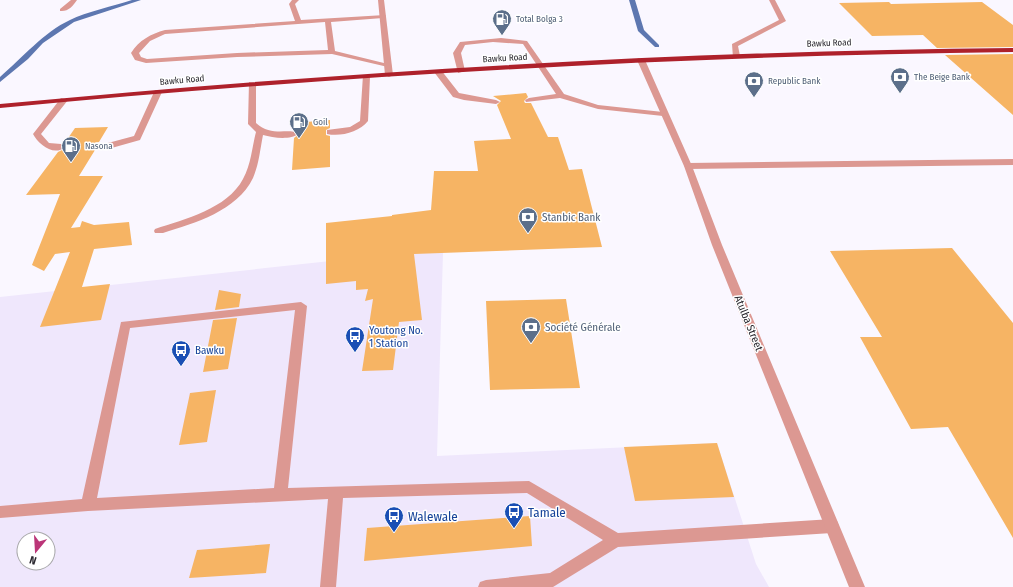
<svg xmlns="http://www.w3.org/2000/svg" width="1013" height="587" viewBox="0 0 1013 587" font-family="'Fira Sans Condensed',sans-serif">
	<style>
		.built { fill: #efe7fc; fill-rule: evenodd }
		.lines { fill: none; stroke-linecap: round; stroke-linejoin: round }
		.stream { fill: #5d77b0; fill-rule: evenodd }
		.building { fill: #f6b464 }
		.service { fill: #dc9892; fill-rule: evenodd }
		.minor { fill: #dc9892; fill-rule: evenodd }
		.tertiary { fill: #dc9892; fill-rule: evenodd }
		.trunk { fill: #ae212b; fill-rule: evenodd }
		.labels { text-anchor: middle; stroke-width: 3; stroke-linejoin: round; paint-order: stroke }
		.far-service-label { font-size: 9px; fill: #4e5e75; stroke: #fff; text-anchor: start }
		.far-street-label { font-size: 9px; fill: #29272e; stroke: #fff }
		.service-label { font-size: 11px; fill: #4e5e75; stroke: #fff; text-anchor: start }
		.street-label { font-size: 11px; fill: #29272e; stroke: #fff }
		.transit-label { font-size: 11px; fill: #164399; stroke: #fff; text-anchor: start }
		.near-transit-label { font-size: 13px; fill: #164399; stroke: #fff; text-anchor: start }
	</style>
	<rect width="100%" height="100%" fill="#faf7ff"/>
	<path class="built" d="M432,250L443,253L437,456L717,443L756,564L769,587H0V297ZM24,539H48V563H24Z"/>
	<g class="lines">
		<path class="stream" d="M132,0H141L74,22L43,43L28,59L0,82V77C22,58 44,32 70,20C86,12 114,6 132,0Z
			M629,0H635L644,30L659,45V47H655L638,31Z"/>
	</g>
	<path class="building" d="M889,2L891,4L982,2L1013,25V47L937,48L923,35L872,36L839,3Z
		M1013,54V115L945,55Z
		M526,93L528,97L524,101L525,103H531L548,137H558L569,170L582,169L602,247L414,254L422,320L399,322L393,370L362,371L373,299L365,301L368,289L356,290V281L326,284V223L392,216V215L431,210L434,171H478L474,141L511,139L497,105L501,101L493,96Z
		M330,120V128L326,130V135L330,136V167L292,170L294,138L299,134L294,131V123Z
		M108,127L99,142L93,143L92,148L95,150L79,176H103L71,228L80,227L82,221L94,225L129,222L132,245L94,249L82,287L110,284L101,320L40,327L70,252L55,254L44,271L32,265L60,194L26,195L58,152L66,148L64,144L75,128Z
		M952,248L1013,323V538L948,427L911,429L860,337H882L830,251Z
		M219,290L241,294L239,307L215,310Z
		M566,299L580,388L490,390L486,301Z
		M237,318L228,369L203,372L213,320Z
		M216,390L207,442L179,445L190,393Z
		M717,443L734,497L635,501L624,447Z
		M530,516L532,546L364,561L367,528Z
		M270,544L266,573L189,578L197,550Z"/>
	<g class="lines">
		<path class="service" d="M292,0H299L295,4L301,20L385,15L386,16L383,18L331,22L335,51L392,65L388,67L332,54L237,57L146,63L135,60L131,53C139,40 151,34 165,30L295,21L289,4ZM325,22L328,50L237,53L147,59L141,57L139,53L150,41L165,34Z
			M501,38L527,41L564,94L598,105L663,112L667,114L663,116L598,109L560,98L526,102L525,100L529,98L556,94L523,44L493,42L465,45L461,53L465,71L458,73L453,53L460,42Z
			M435,70H441L459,93L496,100L500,102L496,104L464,100L453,97L434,72Z
			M363,75L370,77L368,121C359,132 341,137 327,134V130L350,127L360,121Z
			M249,82L256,84V123C272,138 290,127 298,134C291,140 273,138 263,135C260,150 259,164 253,178C237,211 195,223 163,233H155L154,231L155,229C185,219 227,209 243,179C251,165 252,147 256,132L248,124Z
			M155,90L162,92L140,140L108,149L94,148V144L108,143L134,136Z
			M61,98L68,100L41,134L49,143L61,144L65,147C54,157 38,144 33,134Z
			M301,302L307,306L288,488L529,481L618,533L832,519L837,521L839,526L837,531L832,533L618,547L553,587H478L480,582L486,580L550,573L603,540L527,493L343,498L336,587H320L328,499L88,511L0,518V506L82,499L121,322ZM295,310L274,488L97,498L130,328Z"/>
		<path class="minor" d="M71,0H77C73,6 68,12 60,11V9Z
			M378,0H384L393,75L389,77L385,75Z
			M769,0H775L786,21L738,46L740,56L733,58L732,44L779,20Z
			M1013,159V165L688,169L684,166L688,163Z"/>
		<path class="tertiary" d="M638,58L645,60L692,166L722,245L865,587H849L712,245L684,166L637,60Z"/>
		<path class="trunk" d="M1013,48V52C675,56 337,76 0,108V104C337,72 675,51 1013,48Z"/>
	</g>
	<defs>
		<g id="fuel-pin" transform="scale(1)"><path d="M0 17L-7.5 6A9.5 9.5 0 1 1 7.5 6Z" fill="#5c6f8a" stroke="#fff"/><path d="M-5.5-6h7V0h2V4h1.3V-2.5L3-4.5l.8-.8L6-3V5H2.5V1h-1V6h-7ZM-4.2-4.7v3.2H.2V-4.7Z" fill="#fff"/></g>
		<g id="bank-pin" transform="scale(1)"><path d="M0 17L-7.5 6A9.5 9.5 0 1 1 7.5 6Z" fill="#5c6f8a" stroke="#fff"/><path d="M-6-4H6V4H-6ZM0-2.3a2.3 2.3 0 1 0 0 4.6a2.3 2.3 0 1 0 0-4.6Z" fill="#fff"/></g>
		<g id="bus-pin" transform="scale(1)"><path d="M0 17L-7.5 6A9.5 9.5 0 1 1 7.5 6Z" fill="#1a4fb4" stroke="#fff"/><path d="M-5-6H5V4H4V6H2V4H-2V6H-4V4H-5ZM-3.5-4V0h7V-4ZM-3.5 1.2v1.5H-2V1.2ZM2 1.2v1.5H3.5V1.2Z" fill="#fff"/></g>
	</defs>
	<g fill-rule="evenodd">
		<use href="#fuel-pin" x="502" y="19"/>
		<use href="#bank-pin" x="900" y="77"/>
		<use href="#bank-pin" x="754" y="81"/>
		<use href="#fuel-pin" x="299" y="122"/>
		<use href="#fuel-pin" x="71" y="146"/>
		<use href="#bank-pin" x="528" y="217"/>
		<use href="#bank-pin" x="531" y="327"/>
		<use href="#bus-pin" x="355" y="336"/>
		<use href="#bus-pin" x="181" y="350"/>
		<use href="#bus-pin" x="514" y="512"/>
		<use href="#bus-pin" x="394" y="516"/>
	</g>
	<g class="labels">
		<g class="far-service-label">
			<text x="516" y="22">Total Bolga 3</text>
			<text x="914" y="80">The Beige Bank</text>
			<text x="768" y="84">Republic Bank</text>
			<text x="313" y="125">Goil</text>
			<text x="85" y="149">Nasona</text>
		</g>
		<g class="far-street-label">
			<text transform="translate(829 43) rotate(-2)" y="3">Bawku Road</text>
			<text transform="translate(505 58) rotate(-3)" y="3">Bawku Road</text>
			<text transform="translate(182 80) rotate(-5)" y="3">Bawku Road</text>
		</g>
		<g class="service-label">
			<text x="542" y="221">Stanbic Bank</text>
			<text x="545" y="331">Société Générale</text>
		</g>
		<g class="street-label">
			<text transform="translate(749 323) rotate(68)" y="4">Atulba Street</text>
		</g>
		<g class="transit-label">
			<text x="369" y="334">Youtong No.<tspan x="369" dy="13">1 Station</tspan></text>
			<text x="195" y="354">Bawku</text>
		</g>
		<g class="near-transit-label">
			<text x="528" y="517">Tamale</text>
			<text x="408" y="521">Walewale</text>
		</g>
	</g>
	<g transform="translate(36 551) rotate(198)"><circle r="19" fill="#ffffff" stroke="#a9a9ab"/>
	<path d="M0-3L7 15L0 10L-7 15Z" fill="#bb3578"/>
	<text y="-6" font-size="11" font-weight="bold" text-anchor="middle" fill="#29272e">N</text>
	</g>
</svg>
